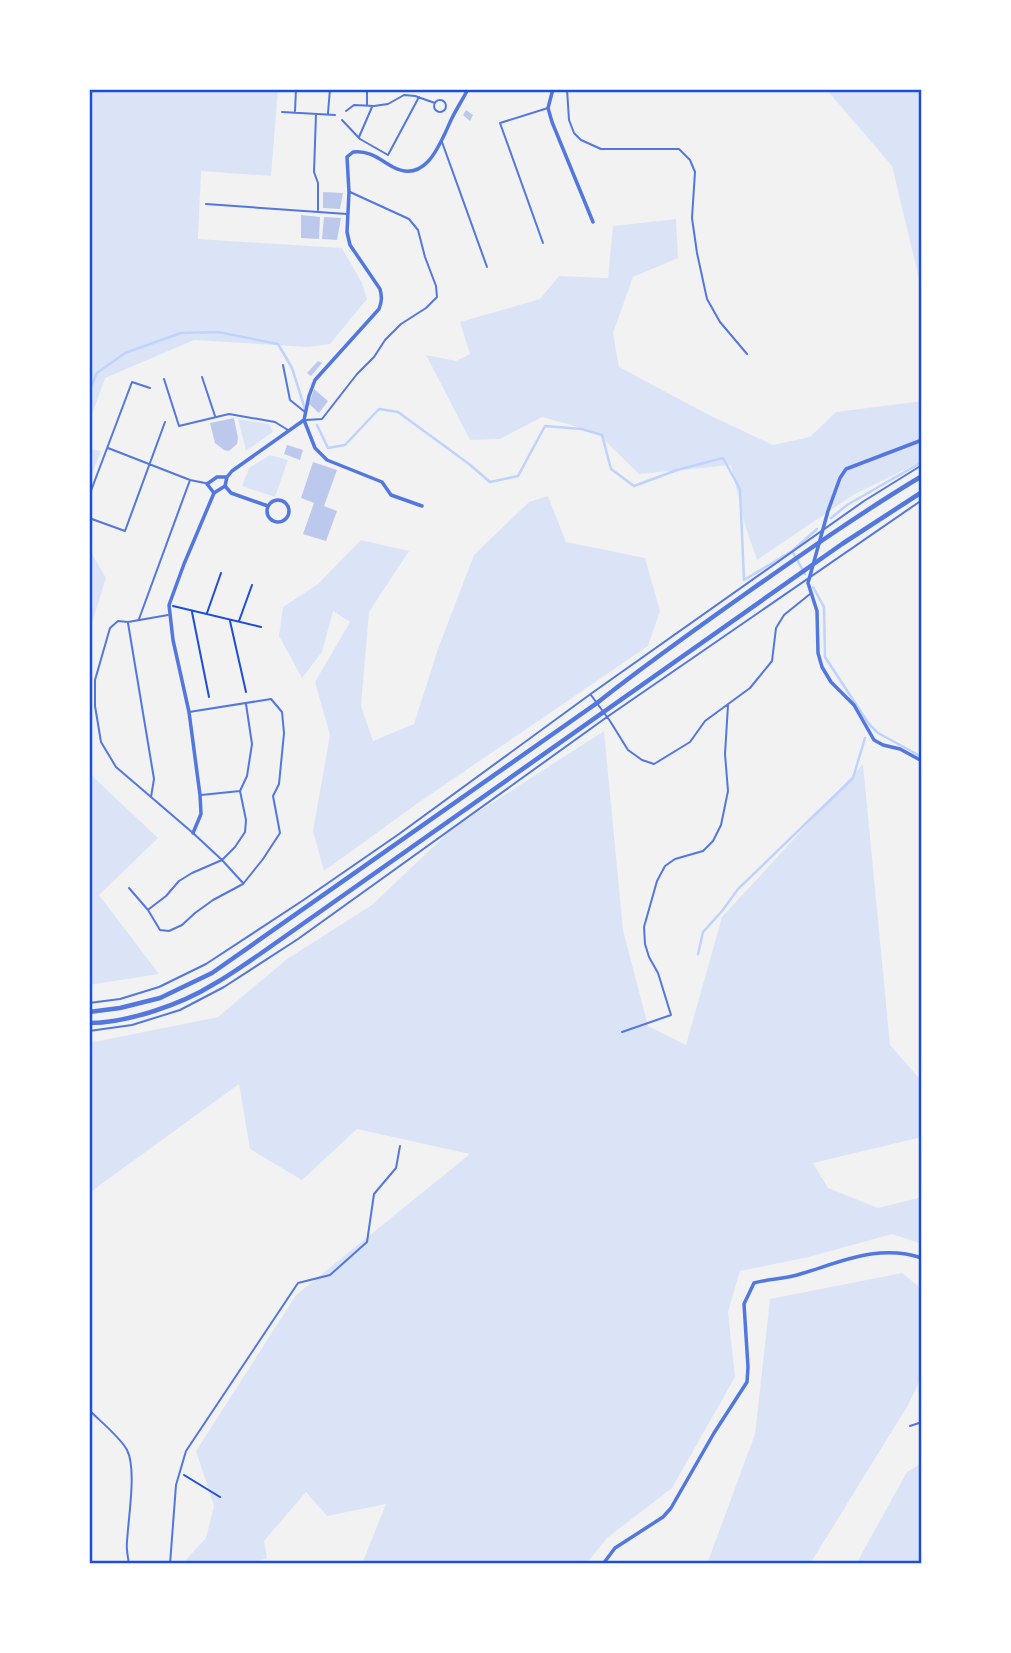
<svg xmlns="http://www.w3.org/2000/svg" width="1011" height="1653" viewBox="0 0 1011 1653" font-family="'Fira Sans Condensed',sans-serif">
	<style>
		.green { fill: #dbe4f7 }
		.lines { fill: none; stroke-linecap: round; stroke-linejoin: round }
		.stream { stroke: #bfd3fe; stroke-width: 2.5 }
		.building { fill: #bdc9ec }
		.path { stroke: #1d4ed8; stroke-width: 2 }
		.service { stroke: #5277de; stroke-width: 2 }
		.minor { stroke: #5277de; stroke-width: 3.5 }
		.tertiary { stroke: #5277de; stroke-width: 4.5 }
		.neatline { fill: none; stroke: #1d4ed8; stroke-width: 2.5 }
	</style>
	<rect width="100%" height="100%" fill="#f2f2f2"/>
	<path class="green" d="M89,89H278L271,176L201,171L198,239L342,248L362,283L367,299L330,344L308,347L194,340L105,378L89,423Z
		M826,89H922V291L892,166Z
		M676,219L678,258L633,277L613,333L619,367L711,416L773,445L810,437L836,412L922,401V461L853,495L757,560L745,525L731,465L639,474L596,432L542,417L500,439L470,440L426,355L456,361L470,354L460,322L540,299L559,276L608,278L613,226Z
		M238,419L269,424L273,432L246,451Z
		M89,449L101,451L89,482Z
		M270,455L288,460L275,497L242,486L249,468Z
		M548,496L566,542L645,558L660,611L648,646L418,803L324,871L313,831L330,735L315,682L350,622L333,611L322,652L302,678L279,636L283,607L318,584L361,540L409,551L369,612L361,706L373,741L414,724L439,646L474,555L529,502Z
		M89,549L106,578L89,632Z
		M604,731L623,930L648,1026L686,1045L722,917L863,764L890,1045L918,1077H922V1137L813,1163L828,1188L878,1208L922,1197V1244L892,1234L809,1257L740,1271L728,1312L735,1377L672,1488L607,1538L586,1564H362L386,1504L327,1516L306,1492L264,1541L267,1558L250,1564H182L206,1538L214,1506L196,1451L296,1295L470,1154L357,1129L302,1180L250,1149L239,1084L100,1185L89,1194V1043L218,1017L287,959L372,905L453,828Z
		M89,773L158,838L99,895L159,974L89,985Z
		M902,1273L922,1289V1376L908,1405L810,1564H707L755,1434L770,1299Z
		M922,1463V1564H856L907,1472Z"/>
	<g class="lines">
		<path class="stream" d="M89,391L97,373L125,353L181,333L218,332L278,344L292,368L305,409
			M317,425L328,448L345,445L379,409L398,412L469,464L490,482L518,476L545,426L582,429L602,435L611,469L634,486L677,470L723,458L740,489L744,580L792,551L817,529
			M831,518L847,505L922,462
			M792,551L805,574
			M813,587L824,607L825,657L869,724L878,733L922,757
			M698,954L703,932L722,911L738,889L853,778L865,738"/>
	</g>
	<path class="building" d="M466,110L473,115L470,121L463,115Z
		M323,192L343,193L340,209L323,208Z
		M301,215L320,217L319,239L301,238Z
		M324,217L341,218L337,240L322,239Z
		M318,361L322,363L311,376L307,373Z
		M314,389L328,401L319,413L309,404Z
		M234,418L238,438L237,444L229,451L224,450L215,443L210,423Z
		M287,445L303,450L300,460L284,454Z
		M313,462L337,470L324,506L337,511L326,541L303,534L314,503L301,498Z"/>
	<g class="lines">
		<path class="path" d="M173,606L261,627
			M192,612L209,697
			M207,613L221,573
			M230,621L246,692
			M239,621L252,585
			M184,1475L220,1497"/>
		<path class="service" d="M367,89V105
			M567,89L569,120L574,133L581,140L601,149H679L690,160L695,172L692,218L697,253L707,299L720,322L747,354
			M434 106a6 6 0 1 1 12 0a6 6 0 1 1-12 0Z
			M295,111L296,89
			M346,111L354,105L374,106L388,104L404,95L415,96L435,103
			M282,112L335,115
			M328,113L330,89
			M316,114L314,172L318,183V210
			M342,120L360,139L388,155L419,97
			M359,137L372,107
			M442,142L487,267
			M206,204L347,214
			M543,243L500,123L548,108
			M283,365L290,400L305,412
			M202,377L215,416
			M164,379L179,426L229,414L275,422L288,430
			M306,420L322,419L357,374L374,357L385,340L401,324L426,308L437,297L436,286L425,257L418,230L409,219L350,192
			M108,448L190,480L205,483
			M89,496L132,382L150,388
			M89,518L125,531L165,422
			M168,615L128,622L118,621L110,628L95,680V706L101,742L116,767L193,833L222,860L243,883
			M139,619L190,480
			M128,623L154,779L151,797
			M591,695L610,721L628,750L642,760L654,764L690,742L705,721L750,688L772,661L776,628L784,615L810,594
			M201,795L240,791
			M129,888L148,910L160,930L169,931L182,925L195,913L213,900L243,884L263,859L280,833L273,796L279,784L284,733L282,712L271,699L189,712
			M149,909L166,896L179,881L192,873L222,860L235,847L245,832L246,820L240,791L247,776L252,744L246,704
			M89,1003L120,999L159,987L206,964L302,901L399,834L592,693L864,501L922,465
			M89,1031L132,1025L180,1010L224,987L298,939L607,717L922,500
			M622,1032L671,1015L658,973L649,957L645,944L644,927L657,881L665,866L675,859L703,851L713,841L721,825L728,791L725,754L728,705
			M89,1410C99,1420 121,1438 127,1450C137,1469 128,1520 127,1542C126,1549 128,1557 129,1564
			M910,1426L922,1422
			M170,1564L176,1485L186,1451L298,1283L330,1275L367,1242L374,1194L396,1168L400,1146"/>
		<path class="minor" d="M553,89L548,108L552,122L593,222
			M304,420L315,448L327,460L382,482L391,495L422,506
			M922,440L846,469L840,478L828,511L808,583L817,611L818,653L822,667L831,682L854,705L874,740L883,745L900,749L922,761
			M225,486L231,493L268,506
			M214,493L225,486L227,477L232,471L304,420L309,396L315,380L379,309C382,301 382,297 380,289L350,245L347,232L349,192L347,157L353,152C369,150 379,159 393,167C427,185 441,141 452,118C457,108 463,99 468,89
			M267 511a11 11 0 1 1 22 0a11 11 0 1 1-22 0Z
			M193,833L201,814L200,795L189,712L173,640L169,605L184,564L214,493L207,484L217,477H226
			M603,1564L615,1548L663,1517L671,1508L714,1433L747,1382L748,1367L744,1304L754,1283C768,1279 783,1279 797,1275C839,1263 878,1243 922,1258"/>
		<path class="tertiary" d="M89,1012L120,1008L160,998L212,973L597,703C646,664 697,628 748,592C805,552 862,512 922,476
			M89,1023C128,1023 182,1004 214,984C230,975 245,964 260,954L842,544L922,492"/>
	</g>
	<rect width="1011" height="1653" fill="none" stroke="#ffffff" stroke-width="182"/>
	<rect x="91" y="91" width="829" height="1471" class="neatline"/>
</svg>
